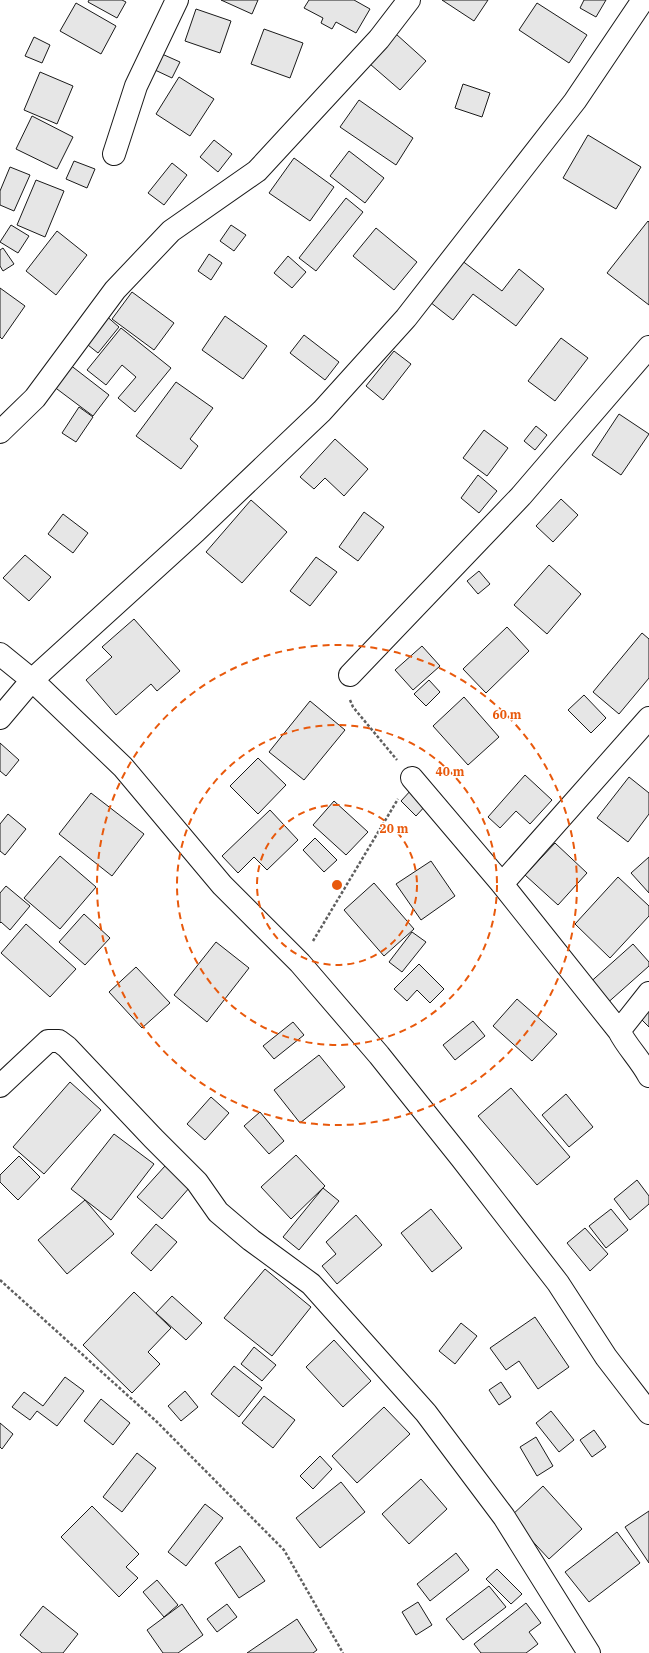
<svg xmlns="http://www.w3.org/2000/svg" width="649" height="1653" viewBox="0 0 649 1653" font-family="'IBM Plex Serif',serif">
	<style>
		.building { fill: #e6e6e6; stroke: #1a1a1a }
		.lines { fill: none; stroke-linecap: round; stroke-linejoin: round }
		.minor-casing { stroke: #1a1a1a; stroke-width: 24 }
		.path { stroke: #5f5f5f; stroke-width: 2.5; stroke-dasharray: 3 2; stroke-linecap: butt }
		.minor { stroke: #fff; stroke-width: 22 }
		.ring { fill: none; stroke: #e8590c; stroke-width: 2; stroke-dasharray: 7 5 }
		.centre { fill: #e8590c; stroke: #fff; stroke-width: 2 }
		.ring-label { font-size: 12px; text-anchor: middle; font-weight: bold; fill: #e8590c; stroke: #fff; stroke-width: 3; stroke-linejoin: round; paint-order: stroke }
	</style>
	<rect width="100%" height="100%" fill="#fff"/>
	<path class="building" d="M89,0H122L126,2L117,18L88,2Z
		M221,0H258L252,14Z
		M309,0H354L370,9L356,33L336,22L332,29L321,23L323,18L304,8Z
		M442,0H488L474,21Z
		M584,0H606L596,17L580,8Z
		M76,3L116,26L101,54L60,31Z
		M537,3L587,35L569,63L519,30Z
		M196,9L231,21L220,53L185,41Z
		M264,29L303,43L290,78L251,64Z
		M396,34L426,61L400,90L370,64Z
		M34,37L50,45L42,63L25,56Z
		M162,54L180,62L172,78L155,70Z
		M40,72L73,86L57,124L24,110Z
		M179,77L214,99L190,136L156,114Z
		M463,84L490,93L482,117L455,108Z
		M359,100L413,138L396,165L340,127Z
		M32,116L73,137L57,169L16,149Z
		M588,135L641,167L616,209L563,178Z
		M214,140L232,154L218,172L200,157Z
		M349,151L384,178L365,203L330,176Z
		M294,158L334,187L310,221L269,193Z
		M74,161L95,169L87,188L66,179Z
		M172,163L187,175L164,205L148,193Z
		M10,167L30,175L14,211L0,205V191Z
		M36,180L64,191L45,237L17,225Z
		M346,198L363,212L316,271L299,258Z
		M648,221L649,222V305L607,273Z
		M11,225L29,236L18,253L0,242Z
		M231,225L246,235L234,251L220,241Z
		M376,228L417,262L394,290L353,256Z
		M57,231L87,255L56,295L26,271Z
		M3,248L14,264L3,271L0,266V250Z
		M209,254L222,263L211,280L198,271Z
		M288,256L306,272L292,288L274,273Z
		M461,260L502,291L519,269L544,289L516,326L473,294L453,320L430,302Z
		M0,288L25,306L2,339L0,337Z
		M132,292L174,323L154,350L112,319Z
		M104,314L119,327L98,353L83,341Z
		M225,316L267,346L243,379L202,350Z
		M121,328L171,368L135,412L118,398L136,377L122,365L106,385L87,370Z
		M304,335L339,362L325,380L290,353Z
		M561,338L588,358L555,401L528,381Z
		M394,351L411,364L383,400L366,386Z
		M65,361L109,395L93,416L49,383Z
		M176,382L213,408L190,439L198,446L181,469L136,436Z
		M79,407L93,417L76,442L62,433Z
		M619,414L649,434L621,475L592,455Z
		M536,426L547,435L535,450L524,441Z
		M484,430L508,448L487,476L463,458Z
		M335,439L368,469L344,496L325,478L314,489L300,477Z
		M478,475L497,491L479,513L461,498Z
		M561,499L578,515L553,542L536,526Z
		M251,500L287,532L242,583L206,552Z
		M364,512L384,527L358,561L339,547Z
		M63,514L88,533L73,553L48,534Z
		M25,555L51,577L29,601L3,578Z
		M316,557L337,572L310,606L290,591Z
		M549,565L581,594L547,634L514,605Z
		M479,571L490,584L478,594L467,581Z
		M134,619L180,671L157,691L151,684L116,715L86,680L112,657L102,647Z
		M507,627L529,651L486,693L463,669Z
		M642,633L649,639V678L619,714L593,692Z
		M422,646L440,666L413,690L395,670Z
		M429,680L440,692L426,706L414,694Z
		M584,695L606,718L591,733L568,710Z
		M464,697L499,737L468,765L433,726Z
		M310,701L345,730L304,780L269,752Z
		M0,743L19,760L6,776L0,771Z
		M258,758L286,785L258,814L230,786Z
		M525,775L552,800L530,824L516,811L500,828L488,817Z
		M629,777L649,793V814L628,842L597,818Z
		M412,789L427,804L416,816L401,801Z
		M91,793L144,834L112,876L59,834Z
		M334,801L368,832L346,855L313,825Z
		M270,810L298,840L267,870L254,857L238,873L222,856Z
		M8,814L26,829L5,855L0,851V824Z
		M315,838L337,860L324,872L303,850Z
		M555,843L587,873L558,905L525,875Z
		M60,856L96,887L60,929L24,898Z
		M649,857V893L631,873Z
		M431,861L455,896L421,920L396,884Z
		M618,877L649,906V916L610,958L575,924Z
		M374,883L414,929L384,956L344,910Z
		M6,886L30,906L10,930L1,922L0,923V893Z
		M84,914L110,938L85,965L59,942Z
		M26,924L76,969L50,997L1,953Z
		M412,932L426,942L402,972L389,962Z
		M216,942L249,968L207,1022L174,995Z
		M633,944L649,962V966L604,1006L586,986Z
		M419,964L444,989L430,1003L417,990L407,1001L394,989Z
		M136,967L170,1003L142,1028L109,992Z
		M517,999L557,1034L532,1061L493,1026Z
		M649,1007V1027L639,1017Z
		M473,1021L485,1036L455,1060L443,1045Z
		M293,1022L304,1035L274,1059L263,1046Z
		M319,1055L345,1087L300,1123L274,1090Z
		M70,1082L101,1110L44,1174L13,1147Z
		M511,1088L570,1157L537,1185L478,1116Z
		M566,1094L593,1127L569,1147L542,1115Z
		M211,1097L229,1113L205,1140L187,1124Z
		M260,1112L284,1141L269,1154L244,1126Z
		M114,1134L154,1164L111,1220L71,1189Z
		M296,1155L325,1186L291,1219L261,1187Z
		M19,1156L40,1177L18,1200L0,1182V1175Z
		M165,1166L190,1187L162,1219L137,1197Z
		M637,1180L649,1196V1204L630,1220L614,1199Z
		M323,1188L339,1201L299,1250L283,1237Z
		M85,1200L114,1234L67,1274L38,1240Z
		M431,1209L462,1248L432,1272L401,1233Z
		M611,1209L628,1230L606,1248L589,1226Z
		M356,1215L382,1245L337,1284L322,1266L336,1254L326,1242Z
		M156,1224L177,1242L151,1271L131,1253Z
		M585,1228L608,1254L590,1271L567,1243Z
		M265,1269L311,1307L272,1356L224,1318Z
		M134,1292L171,1328L148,1352L160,1364L132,1393L83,1345Z
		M172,1296L202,1323L186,1340L156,1313Z
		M535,1317L569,1367L538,1389L519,1361L506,1370L490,1348Z
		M461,1323L477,1336L455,1364L439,1351Z
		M334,1340L371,1381L343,1407L306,1367Z
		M254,1347L276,1365L262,1381L241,1364Z
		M234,1366L262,1388L239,1417L211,1394Z
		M65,1377L84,1391L57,1426L37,1411L30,1420L12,1407L24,1392L43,1406Z
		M501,1382L511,1397L499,1405L489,1390Z
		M185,1391L198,1407L181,1421L168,1406Z
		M264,1396L295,1420L273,1448L242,1423Z
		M101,1399L130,1423L113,1445L84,1421Z
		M384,1407L410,1434L357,1483L332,1456Z
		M551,1411L574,1440L559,1452L536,1423Z
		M0,1423L13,1434L2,1449L0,1447Z
		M594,1430L606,1447L592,1457L580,1440Z
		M536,1437L553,1466L537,1476L520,1447Z
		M137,1453L156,1468L122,1512L103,1497Z
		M320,1456L332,1469L313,1489L300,1476Z
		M421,1479L447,1509L409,1544L382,1514Z
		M341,1482L365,1512L320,1548L296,1518Z
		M543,1486L582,1529L549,1559L510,1517Z
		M205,1504L223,1518L186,1566L168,1552Z
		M92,1506L139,1554L126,1567L138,1578L119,1597L61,1537Z
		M649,1511V1563L625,1527Z
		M617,1532L640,1563L589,1602L565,1572Z
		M240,1546L265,1581L239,1598L215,1563Z
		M456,1553L469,1570L430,1601L417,1584Z
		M497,1569L522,1594L511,1604L486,1579Z
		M157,1580L178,1605L164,1617L143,1592Z
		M489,1586L506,1607L463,1640L446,1619Z
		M418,1602L432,1625L416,1635L402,1612Z
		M526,1603L541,1623L529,1632L538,1644L526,1653H481L474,1644Z
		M182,1604L203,1635L178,1653H163L147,1630Z
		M227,1604L237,1617L217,1632L207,1619Z
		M43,1606L78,1634L63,1653H42L20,1635Z
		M297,1619L317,1650L313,1653H247Z"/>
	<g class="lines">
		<g class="minor-casing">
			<path id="minor" d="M114,154L136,86L177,0
				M0,432L35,398L115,290L171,231L257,171L379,39L409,0
				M0,654L32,680L123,767L222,885L300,963L379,1055L462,1159L558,1283L606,1357L649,1413
				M350,675L521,496L649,347
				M0,718L32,680L196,531L322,411L406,318L575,101L643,0
				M412,778L502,884L619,1031C627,1047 640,1059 649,1076
				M502,884L649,718
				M619,1031L649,993
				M0,1086L48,1041H59L67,1047L153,1138L197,1182L218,1212L251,1240L311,1284L426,1413L504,1517L589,1653"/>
		</g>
		<path class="path" d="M350,700L353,707L397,760
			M313,941L398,799
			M0,1280L156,1421L284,1550L343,1653"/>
		<use href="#minor" class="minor"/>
	</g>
	<g class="ring">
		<circle cx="337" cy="885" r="80"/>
		<circle cx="337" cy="885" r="160"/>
		<circle cx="337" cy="885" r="240"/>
	</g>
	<circle cx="337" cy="885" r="6" class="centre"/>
	<g class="ring-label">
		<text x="507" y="719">60 m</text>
		<text x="450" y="776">40 m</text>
		<text x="394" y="833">20 m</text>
	</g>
</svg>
